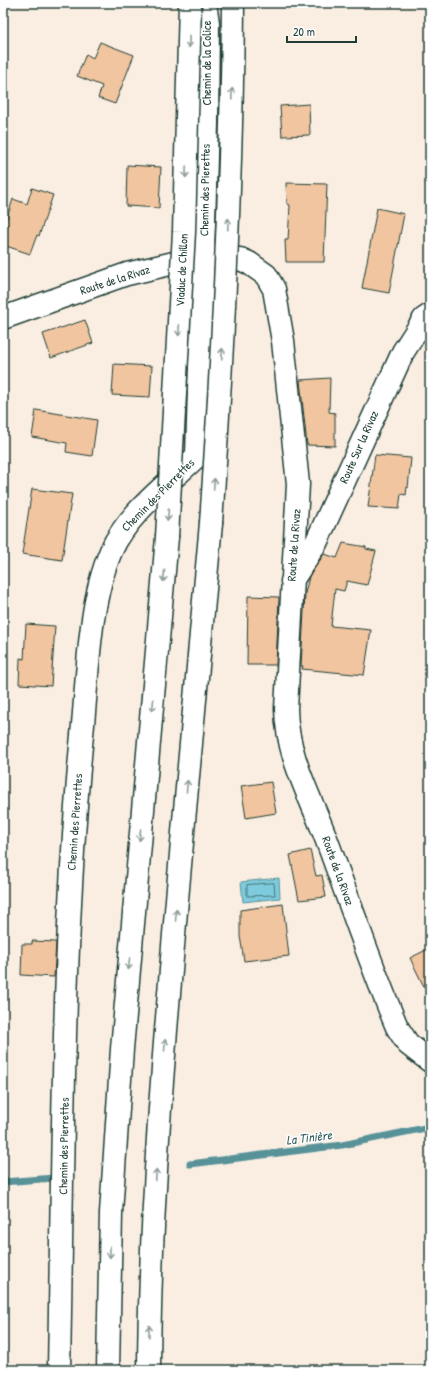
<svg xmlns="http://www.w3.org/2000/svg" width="433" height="1373" viewBox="0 0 433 1373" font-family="'Patrick Hand',sans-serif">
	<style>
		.water { fill: #7ecbdd; stroke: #589299 }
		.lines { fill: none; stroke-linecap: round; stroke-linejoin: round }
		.shore { stroke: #457678; stroke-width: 1 }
		.stream { stroke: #589299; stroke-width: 7 }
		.building { fill: #f0c59f; stroke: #1f3d34 }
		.street-casing { stroke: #1f3d34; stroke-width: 25 }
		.highway-casing { stroke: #1f3d34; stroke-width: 25 }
		.street { stroke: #fff; stroke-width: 22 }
		.highway { stroke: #fff; stroke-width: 22 }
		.highway-bridge-casing { stroke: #1f3d34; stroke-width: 25; stroke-linecap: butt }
		.highway-bridge { stroke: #fff; stroke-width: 22 }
		.oneway { stroke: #8f9e9a }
		.labels { text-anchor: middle; stroke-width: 3; stroke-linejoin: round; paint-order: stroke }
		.street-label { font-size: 12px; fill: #1f3d34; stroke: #fff }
		.water-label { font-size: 13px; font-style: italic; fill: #37605e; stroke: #fff }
	</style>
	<rect width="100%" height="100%" fill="#faeee2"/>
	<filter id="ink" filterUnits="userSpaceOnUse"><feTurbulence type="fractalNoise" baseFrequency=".025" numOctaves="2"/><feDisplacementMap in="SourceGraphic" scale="8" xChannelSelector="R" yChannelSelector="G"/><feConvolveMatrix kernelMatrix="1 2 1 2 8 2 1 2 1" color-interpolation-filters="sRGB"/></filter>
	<g filter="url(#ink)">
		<path class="water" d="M279,878L280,898L243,902L241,882Z"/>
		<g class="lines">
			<path class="shore" d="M274,883L275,895L247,896V885Z"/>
			<path class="stream" d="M190,1164L342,1145L430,1127
				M3,1182L54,1178"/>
		</g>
		<path class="building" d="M100,42L134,55L115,104L98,98L102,86L77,76L86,54L93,58Z
			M309,104L310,135L282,136L280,106Z
			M127,165L161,167L159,208L126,206Z
			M286,183L327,184L324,262H286L285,240H288L290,205L287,204Z
			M32,188L53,195L39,236L37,235L30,254L3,245V239L8,225L5,224L13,199L27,204Z
			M377,208L404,214L389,293L362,288Z
			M85,320L93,343L51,358L43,334Z
			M114,364L152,366L150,397L112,395Z
			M330,378L329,412L335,413V446L307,445L300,380Z
			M36,410L97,420L92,456L66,452L67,443L32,437Z
			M375,455L411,458L408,488L407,487L406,495L401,494L399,509L368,507Z
			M32,489L72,494L62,560L22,554Z
			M343,543L366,547V549L376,551L367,585L347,581L344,591L335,589L331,626L371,630L364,675L302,669L303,666H301L305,593L309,577L324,554L337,558Z
			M248,596L279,597L276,665H247Z
			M26,624L55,626L51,686L19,684L20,658L24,659Z
			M271,782L276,813L246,818L241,786Z
			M310,850L316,876L322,875L326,897L299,900L290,855Z
			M283,904L289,956L244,961L240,936V910Z
			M32,941L56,942L54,977L21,975L22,944H32Z
			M430,948V999L410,958Z"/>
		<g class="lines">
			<g class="street-casing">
				<path id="street" d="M3,318L127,274L191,259L221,256L240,259L249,263L266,275L274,289L283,341L298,484L286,709C287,758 311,797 327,841C350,903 371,966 397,1027L408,1044L430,1061
					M292,581L316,543L403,352L424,319L430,315
					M59,1370C63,1159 62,945 82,735C88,677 88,604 111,551C127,514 168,484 197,456L207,123L208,23L205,3"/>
			</g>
			<g class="highway-casing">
				<path id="highway" d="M108,1370L111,1213L122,1049L167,537
					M149,1370C150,1198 166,1026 181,854C191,744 201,633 211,523"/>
			</g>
			<use href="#street" class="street"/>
			<use href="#highway" class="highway"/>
			<g class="highway-bridge-casing">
				<path id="highway-bridge" d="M211,523C223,350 232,176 233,3
					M167,537L184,232L190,3"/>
			</g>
			<use href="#highway-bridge" class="highway-bridge"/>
		</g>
		<defs><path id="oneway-shaft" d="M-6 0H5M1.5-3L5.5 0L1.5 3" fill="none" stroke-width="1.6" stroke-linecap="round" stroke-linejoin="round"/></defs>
		<g class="oneway">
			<use href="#oneway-shaft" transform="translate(189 42) rotate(91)"/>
			<use href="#oneway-shaft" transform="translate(232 94) rotate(-88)"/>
			<use href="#oneway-shaft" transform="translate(186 172) rotate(92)"/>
			<use href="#oneway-shaft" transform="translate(228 224) rotate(-88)"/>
			<use href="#oneway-shaft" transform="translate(179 330) rotate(93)"/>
			<use href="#oneway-shaft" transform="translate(222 354) rotate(-87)"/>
			<use href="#oneway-shaft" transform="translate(214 484) rotate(-86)"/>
			<use href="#oneway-shaft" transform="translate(168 515) rotate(94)"/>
			<use href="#oneway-shaft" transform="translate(164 576) rotate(95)"/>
			<use href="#oneway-shaft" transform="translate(153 705) rotate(96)"/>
			<use href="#oneway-shaft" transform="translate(187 786) rotate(-85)"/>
			<use href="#oneway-shaft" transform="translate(140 835) rotate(96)"/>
			<use href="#oneway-shaft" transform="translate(176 915) rotate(-85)"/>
			<use href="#oneway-shaft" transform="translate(129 964) rotate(95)"/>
			<use href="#oneway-shaft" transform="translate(165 1045) rotate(-85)"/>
			<use href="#oneway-shaft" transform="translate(156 1175) rotate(-87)"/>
			<use href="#oneway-shaft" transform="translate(110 1252) rotate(91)"/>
			<use href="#oneway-shaft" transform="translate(149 1331) rotate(-89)"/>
		</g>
	</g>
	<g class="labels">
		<g class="street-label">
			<text transform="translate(207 63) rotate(-90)" y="4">Chemin de la Colice</text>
			<text transform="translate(205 190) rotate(-89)" y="4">Chemin des Pierettes</text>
			<text transform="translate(182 270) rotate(-87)" y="4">Viaduc de Chillon</text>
			<text transform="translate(115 280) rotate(-18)" y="4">Route de la Rivaz</text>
			<text transform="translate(359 447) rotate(-66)" y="4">Route Sur la Rivaz</text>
			<text transform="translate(158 495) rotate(-45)" y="4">Chemin des Pierrettes</text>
			<text transform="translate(294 545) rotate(-86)" y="4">Route de la Rivaz</text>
			<text transform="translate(75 822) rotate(-86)" y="4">Chemin des Pierrettes</text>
			<text transform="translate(338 871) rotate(70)" y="4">Route de la Rivaz</text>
			<text transform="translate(64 1146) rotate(-89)" y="4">Chemin des Pierrettes</text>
		</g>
		<g class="water-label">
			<text transform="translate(309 1137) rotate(-7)" y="5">La Tinière</text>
		</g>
	</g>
	<rect width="433" height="1373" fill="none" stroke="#fff" stroke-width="16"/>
	<rect x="8" y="8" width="417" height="1357" fill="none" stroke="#1f3d34" stroke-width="1.5" filter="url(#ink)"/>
	<path d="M287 36v6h69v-6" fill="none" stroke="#1f3d34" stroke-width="2"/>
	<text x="293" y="36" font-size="12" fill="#1f3d34" stroke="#ffffff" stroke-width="3" paint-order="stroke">20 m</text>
</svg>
